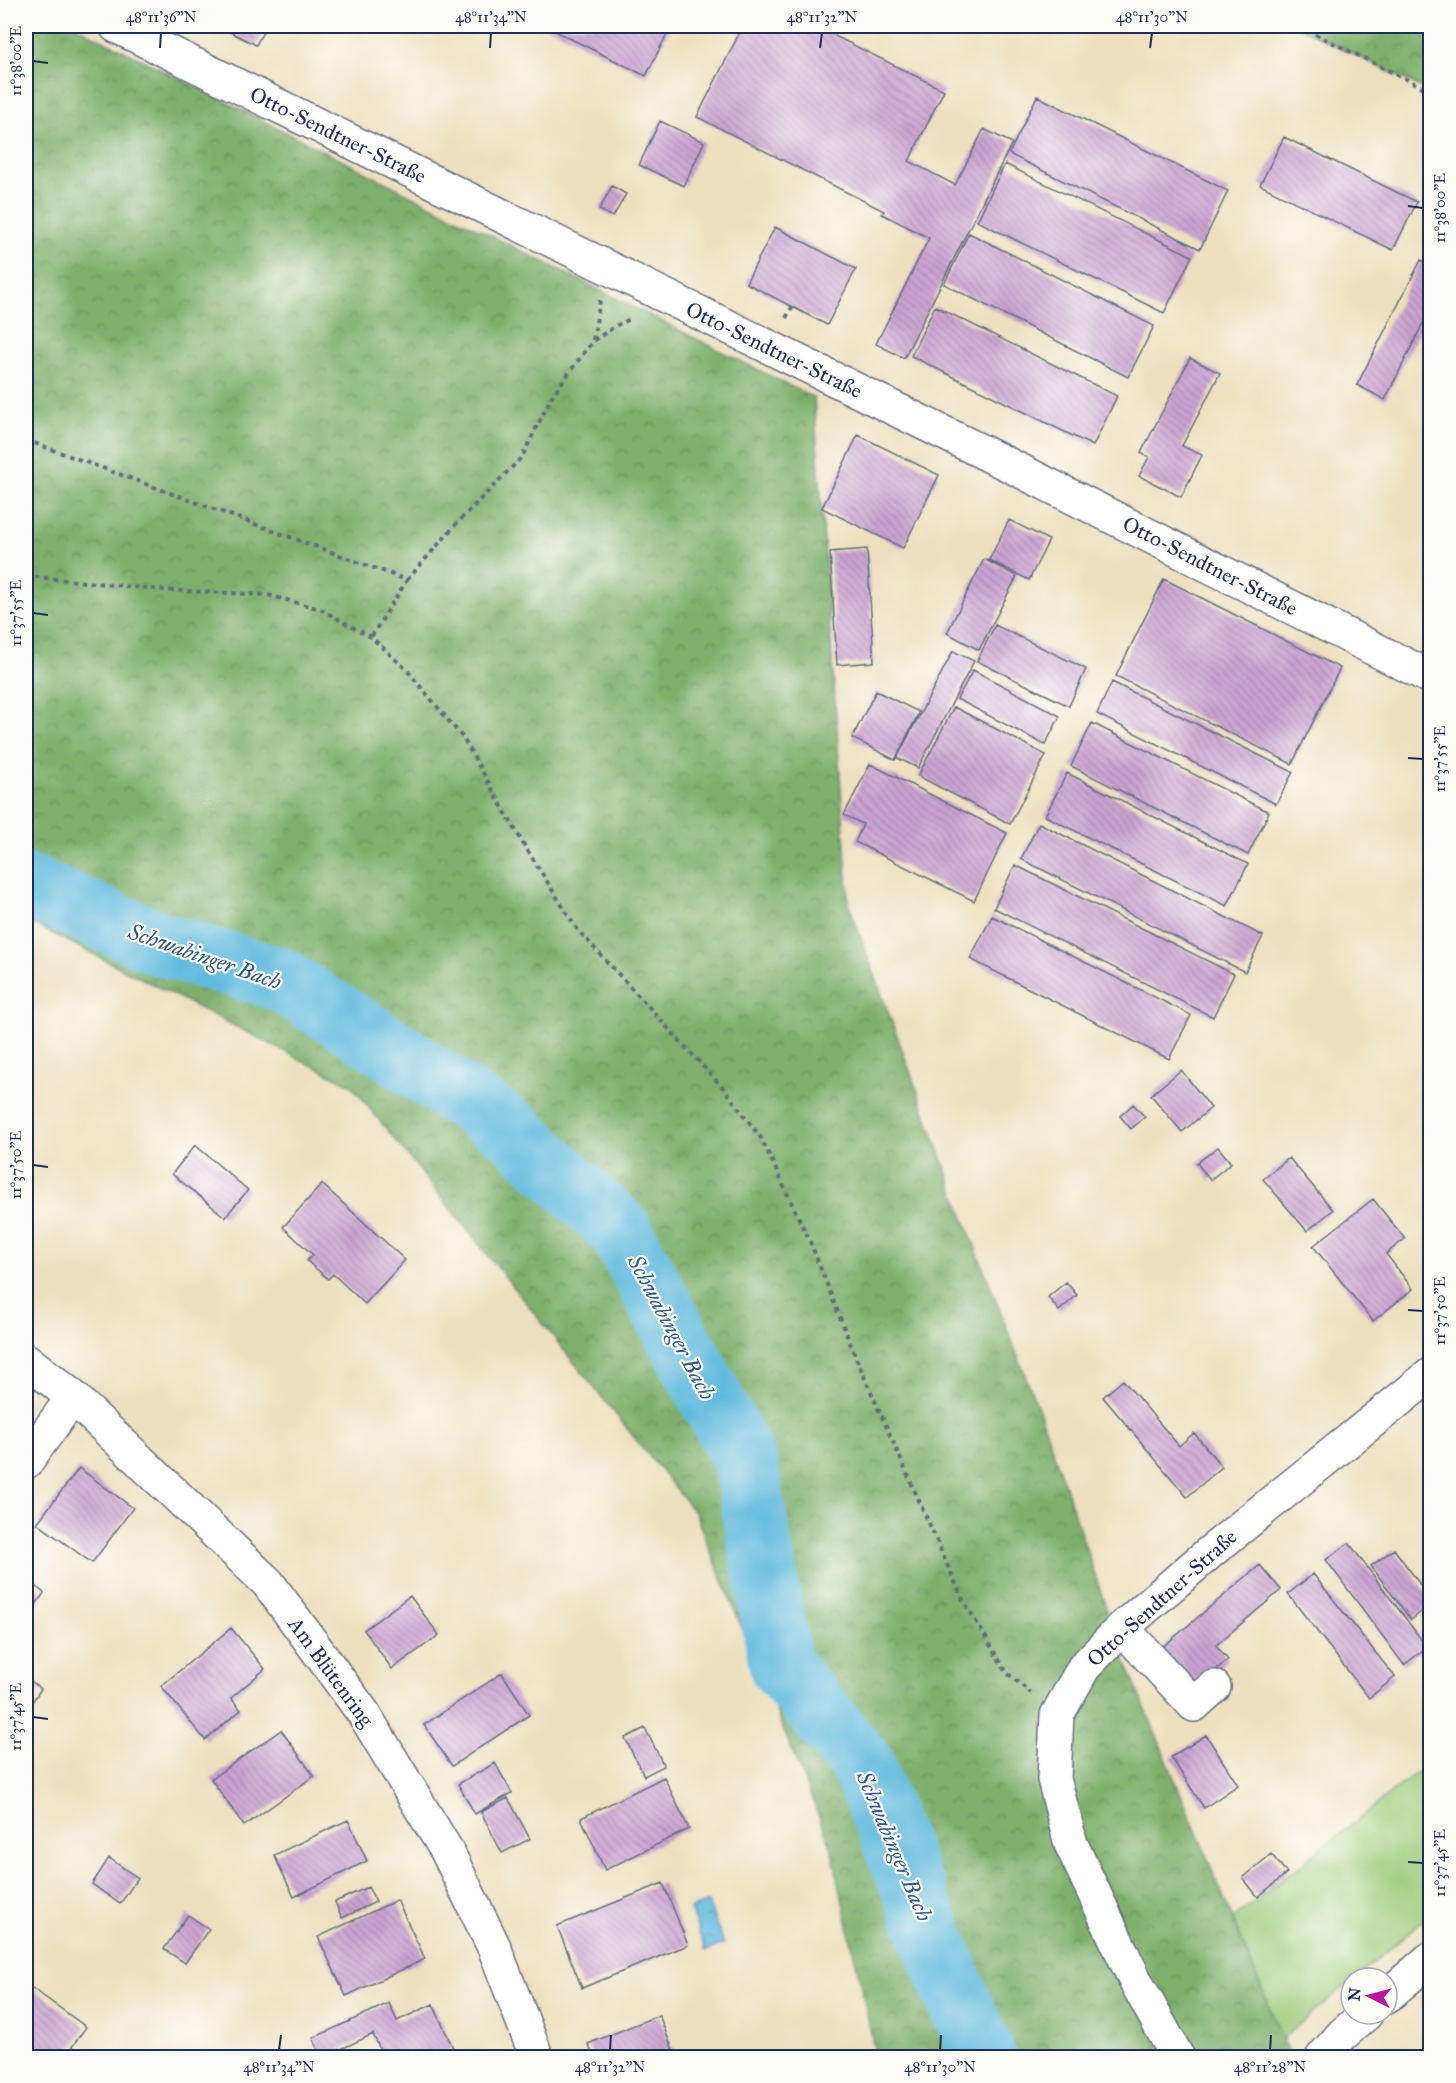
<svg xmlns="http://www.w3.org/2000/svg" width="1456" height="2083" viewBox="0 0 1456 2083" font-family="'IM FELL Great Primer',serif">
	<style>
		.grass { fill: #9dcd7c; stroke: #5c7e6d; stroke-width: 1.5 }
		.forest { fill: url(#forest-crowns); stroke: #4c7065; stroke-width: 1.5 }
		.water { fill: url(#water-ripples); stroke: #3e759e; stroke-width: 1.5 }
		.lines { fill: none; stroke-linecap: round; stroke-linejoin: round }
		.river { stroke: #62bbdf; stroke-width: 64 }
		.building { fill: url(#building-back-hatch) }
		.minor-casing { stroke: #646d80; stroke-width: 36 }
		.path { stroke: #646d80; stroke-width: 4; stroke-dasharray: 4.5 4.5; stroke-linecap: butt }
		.minor { stroke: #fff; stroke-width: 33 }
		.ticks { fill: none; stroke: #1b2f5e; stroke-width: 2 }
		.labels { text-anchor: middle; stroke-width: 4.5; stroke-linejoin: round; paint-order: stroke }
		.street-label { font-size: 21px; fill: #1b2f5e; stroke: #fdfcf7 }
		.water-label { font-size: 22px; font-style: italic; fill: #305985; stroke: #fdfcf7 }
		.neatline { fill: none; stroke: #1b2f5e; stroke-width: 2 }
		.ticks-label { font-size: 15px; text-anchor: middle; fill: #1b2f5e }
	</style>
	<defs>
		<pattern id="forest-crowns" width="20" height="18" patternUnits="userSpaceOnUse" patternTransform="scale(1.5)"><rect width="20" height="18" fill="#7eb06c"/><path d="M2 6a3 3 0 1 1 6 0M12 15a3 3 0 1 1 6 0" fill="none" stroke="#66905c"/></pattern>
		<pattern id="water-ripples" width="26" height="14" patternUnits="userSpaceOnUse" patternTransform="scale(1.5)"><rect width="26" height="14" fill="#62bbdf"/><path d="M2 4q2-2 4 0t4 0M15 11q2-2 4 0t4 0" fill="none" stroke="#5098b8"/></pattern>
		<pattern id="building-back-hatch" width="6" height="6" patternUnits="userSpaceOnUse" patternTransform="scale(1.5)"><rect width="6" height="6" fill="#cba4d2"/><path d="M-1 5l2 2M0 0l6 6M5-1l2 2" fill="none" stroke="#a486ae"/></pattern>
	</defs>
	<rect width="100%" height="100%" fill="#fdfcf7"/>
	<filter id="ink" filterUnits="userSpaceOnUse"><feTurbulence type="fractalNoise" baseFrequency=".0167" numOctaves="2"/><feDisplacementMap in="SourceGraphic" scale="12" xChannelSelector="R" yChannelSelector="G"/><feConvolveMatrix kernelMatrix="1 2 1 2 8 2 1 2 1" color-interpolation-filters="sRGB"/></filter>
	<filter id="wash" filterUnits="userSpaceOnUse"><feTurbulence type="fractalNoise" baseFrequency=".008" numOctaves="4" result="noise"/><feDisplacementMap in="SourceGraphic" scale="24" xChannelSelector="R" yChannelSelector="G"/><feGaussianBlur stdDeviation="1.35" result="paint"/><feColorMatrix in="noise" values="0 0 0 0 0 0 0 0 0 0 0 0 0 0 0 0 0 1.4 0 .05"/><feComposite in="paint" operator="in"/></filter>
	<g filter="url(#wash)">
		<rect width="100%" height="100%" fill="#ede0be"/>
		<path class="grass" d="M1430,1762V1915L1355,1978H1351V1981L1282,2039L1233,1919Z"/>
		<path class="forest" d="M26,26H75L814,398L849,905L965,1221L1040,1413L1118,1643L1290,2057H876L831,1846L695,1513L351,1085L26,920Z
			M1297,26H1430V92Z"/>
		<path class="water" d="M708,1902L724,1944L706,1951L690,1909Z"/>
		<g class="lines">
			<path class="river" d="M26,885L160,944L280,979L386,1046L513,1131L620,1230L745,1461L781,1666L862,1764L953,1987L984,2058"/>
		</g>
		<g id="blocks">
			<path class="building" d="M218,26H266L256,45Z
				M545,26H671L646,76Z
				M743,26H815L944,90L909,161L955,185L984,129L1012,143L904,358L876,344L929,238L882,214L884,211L697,117Z
				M1037,96L1228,191L1200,249L1009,154Z
				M660,121L704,142L684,186L639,165Z
				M1284,137L1417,202L1393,250L1260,185Z
				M1005,164L1192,256L1164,313L977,221Z
				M612,186L626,194L613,217L599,210Z
				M775,227L856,269L827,325L746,283Z
				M969,233L1154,326L1128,377L944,284Z
				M1421,260L1430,264V309L1385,400L1357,385Z
				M935,306L1117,396L1093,446L911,356Z
				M1190,358L1220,373L1182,446L1202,455L1181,497L1139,476L1149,457L1141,453Z
				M858,435L939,475L903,548L822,508Z
				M1009,520L1049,540L1029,580L989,560Z
				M867,549L874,662L837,665L830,552Z
				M984,559L1017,576L979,650L947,633Z
				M1164,579L1340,668L1292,764L1116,676Z
				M995,625L1086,669L1069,706L977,661Z
				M953,651L974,661L918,768L897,758Z
				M973,670L1060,716L1045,745L957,699Z
				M1112,682L1293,772L1276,804L1097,714Z
				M876,691L919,712L895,760L852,738Z
				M954,707L1046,755L1010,824L918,776Z
				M1092,723L1269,812L1248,855L1071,766Z
				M870,764L1007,833L974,901L855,842L863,824L844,815Z
				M1067,773L1248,864L1227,906L1045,816Z
				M1039,823L1263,936L1245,972L1021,859Z
				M1015,865L1234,974L1213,1017L994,908Z
				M992,916L1191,1015L1169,1059L970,959Z
				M1181,1070L1211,1108L1182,1132L1151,1095Z
				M1133,1104L1145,1117L1131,1129L1120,1116Z
				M195,1145L248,1190L225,1217L172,1174Z
				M1218,1147L1231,1163L1210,1180L1197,1163Z
				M1289,1158L1333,1210L1307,1231L1263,1179Z
				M322,1184L405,1260L365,1304L333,1274L328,1279L307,1261L313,1255L283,1227Z
				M1373,1199L1405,1239L1386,1254L1413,1289L1373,1321L1313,1246Z
				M1066,1282L1077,1295L1059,1311L1048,1297Z
				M1123,1380L1179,1446L1194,1433L1222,1467L1187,1497L1103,1397Z
				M79,1468L133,1508L92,1563L37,1523Z
				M1349,1543L1427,1647L1404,1665L1326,1560Z
				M1394,1549L1430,1598V1605L1411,1620L1371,1566Z
				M1260,1565L1281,1590L1216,1645L1228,1660L1192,1690L1159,1650Z
				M1313,1574L1395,1677L1369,1698L1288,1594Z
				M26,1579L44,1593L26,1619Z
				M410,1596L439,1635L392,1669L364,1630Z
				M231,1628L265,1669L231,1698L241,1710L205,1740L161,1686Z
				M502,1673L529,1715L452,1766L424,1725Z
				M26,1677L41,1689L26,1711Z
				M645,1728L664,1766L644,1776L625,1738Z
				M281,1730L314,1776L244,1826L211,1779Z
				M1206,1735L1238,1785L1204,1808L1171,1757Z
				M495,1763L512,1793L475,1814L458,1784Z
				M664,1777L689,1829L605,1870L581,1818Z
				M508,1798L530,1839L502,1853L481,1812Z
				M348,1820L367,1861L294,1897L274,1855Z
				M1271,1854L1287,1873L1258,1897L1243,1878Z
				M109,1858L138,1878L120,1904L92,1884Z
				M663,1883L688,1945L582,1988L557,1926Z
				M368,1887L376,1902L342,1918L335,1902Z
				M397,1900L425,1959L346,1996L318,1937Z
				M188,1915L209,1929L185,1963L164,1949Z
				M28,1985L86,2027L64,2058L57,2053L53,2058H26V1989Z
				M389,2003L397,2021L433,2004L453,2048L433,2058H384L373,2034L322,2058L313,2038Z
				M659,2015L676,2058H594L588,2044Z"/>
		</g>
	</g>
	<g filter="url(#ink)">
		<use href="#blocks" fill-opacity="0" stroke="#646d80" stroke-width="1.5"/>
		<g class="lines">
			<g class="minor-casing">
				<path id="minor" d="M116,26L1007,464L1430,677
					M26,1360L73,1397L268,1583L364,1714L447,1851L494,1947L537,2058
					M26,1462L73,1397
					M1122,1628L1194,1705L1214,1687
					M1387,1996L1430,1959
					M1178,2058L1135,1980L1071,1844L1054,1779L1057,1715L1084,1667L1122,1628L1209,1553L1430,1375
					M1322,2058L1342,2035L1366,2014"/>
			</g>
			<path class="path" d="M1299,26L1430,91
				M786,318L792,307
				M593,340L600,300
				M26,440L407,580L371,637
				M26,576L163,590L268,595L320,609L371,637L406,669L463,738L524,845L577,929L725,1090L761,1138L811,1244L856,1358L962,1598L1007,1673L1031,1693
				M407,580L459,521L522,457L553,394L593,341L617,325L632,318"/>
			<use href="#minor" class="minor"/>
		</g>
	</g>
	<path class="ticks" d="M160,48L161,33M490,48L491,33M820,48L822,33M1150,48L1152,33M33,61L48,63M1408,206L1423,208M33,613L48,615M1408,758L1423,759M33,1165L48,1167M1408,1310L1423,1311M33,1717L48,1719M1408,1862L1423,1863M279,2050L281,2035M610,2050L611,2035M940,2050L941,2035M1270,2050L1271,2035"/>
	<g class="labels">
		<g class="street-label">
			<text transform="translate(338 135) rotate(26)" y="7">Otto-Sendtner-Straße</text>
			<text transform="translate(774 350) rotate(26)" y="7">Otto-Sendtner-Straße</text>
			<text transform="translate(1210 566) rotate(27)" y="7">Otto-Sendtner-Straße</text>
			<text transform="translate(1162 1598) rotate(-42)" y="7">Otto-Sendtner-Straße</text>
			<text transform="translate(331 1672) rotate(54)" y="7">Am Blütenring</text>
		</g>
		<g class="water-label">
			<text transform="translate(205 956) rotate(19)" y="8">Schwabinger Bach</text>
			<text transform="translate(672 1327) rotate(62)" y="8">Schwabinger Bach</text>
			<text transform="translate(895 1846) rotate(67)" y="8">Schwabinger Bach</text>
		</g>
	</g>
	<rect width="1456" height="2083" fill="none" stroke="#fdfcf7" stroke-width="66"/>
	<g transform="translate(1369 1996) rotate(276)"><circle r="28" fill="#fdfcf7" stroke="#a3aaba" stroke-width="1.5"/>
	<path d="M0-4.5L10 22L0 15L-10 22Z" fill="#b5179e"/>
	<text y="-9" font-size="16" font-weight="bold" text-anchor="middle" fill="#1b2f5e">N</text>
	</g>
	<rect x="33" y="33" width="1390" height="2017" class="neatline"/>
	<g class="ticks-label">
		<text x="161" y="22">48°11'36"N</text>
		<text x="491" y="22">48°11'34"N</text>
		<text x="822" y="22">48°11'32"N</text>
		<text x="1152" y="22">48°11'30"N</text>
		<text transform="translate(16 61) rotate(-90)" y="5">11°38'00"E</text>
		<text transform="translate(1440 208) rotate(-90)" y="5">11°38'00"E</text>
		<text transform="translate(16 613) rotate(-90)" y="5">11°37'55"E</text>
		<text transform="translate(1440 759) rotate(-90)" y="5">11°37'55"E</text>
		<text transform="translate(16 1165) rotate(-90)" y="5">11°37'50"E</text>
		<text transform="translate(1440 1311) rotate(-90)" y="5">11°37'50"E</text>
		<text transform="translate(16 1717) rotate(-90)" y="5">11°37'45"E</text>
		<text transform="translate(1440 1863) rotate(-90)" y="5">11°37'45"E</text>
		<text x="279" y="2072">48°11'34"N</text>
		<text x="610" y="2072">48°11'32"N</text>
		<text x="940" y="2072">48°11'30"N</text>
		<text x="1270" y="2072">48°11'28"N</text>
	</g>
</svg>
